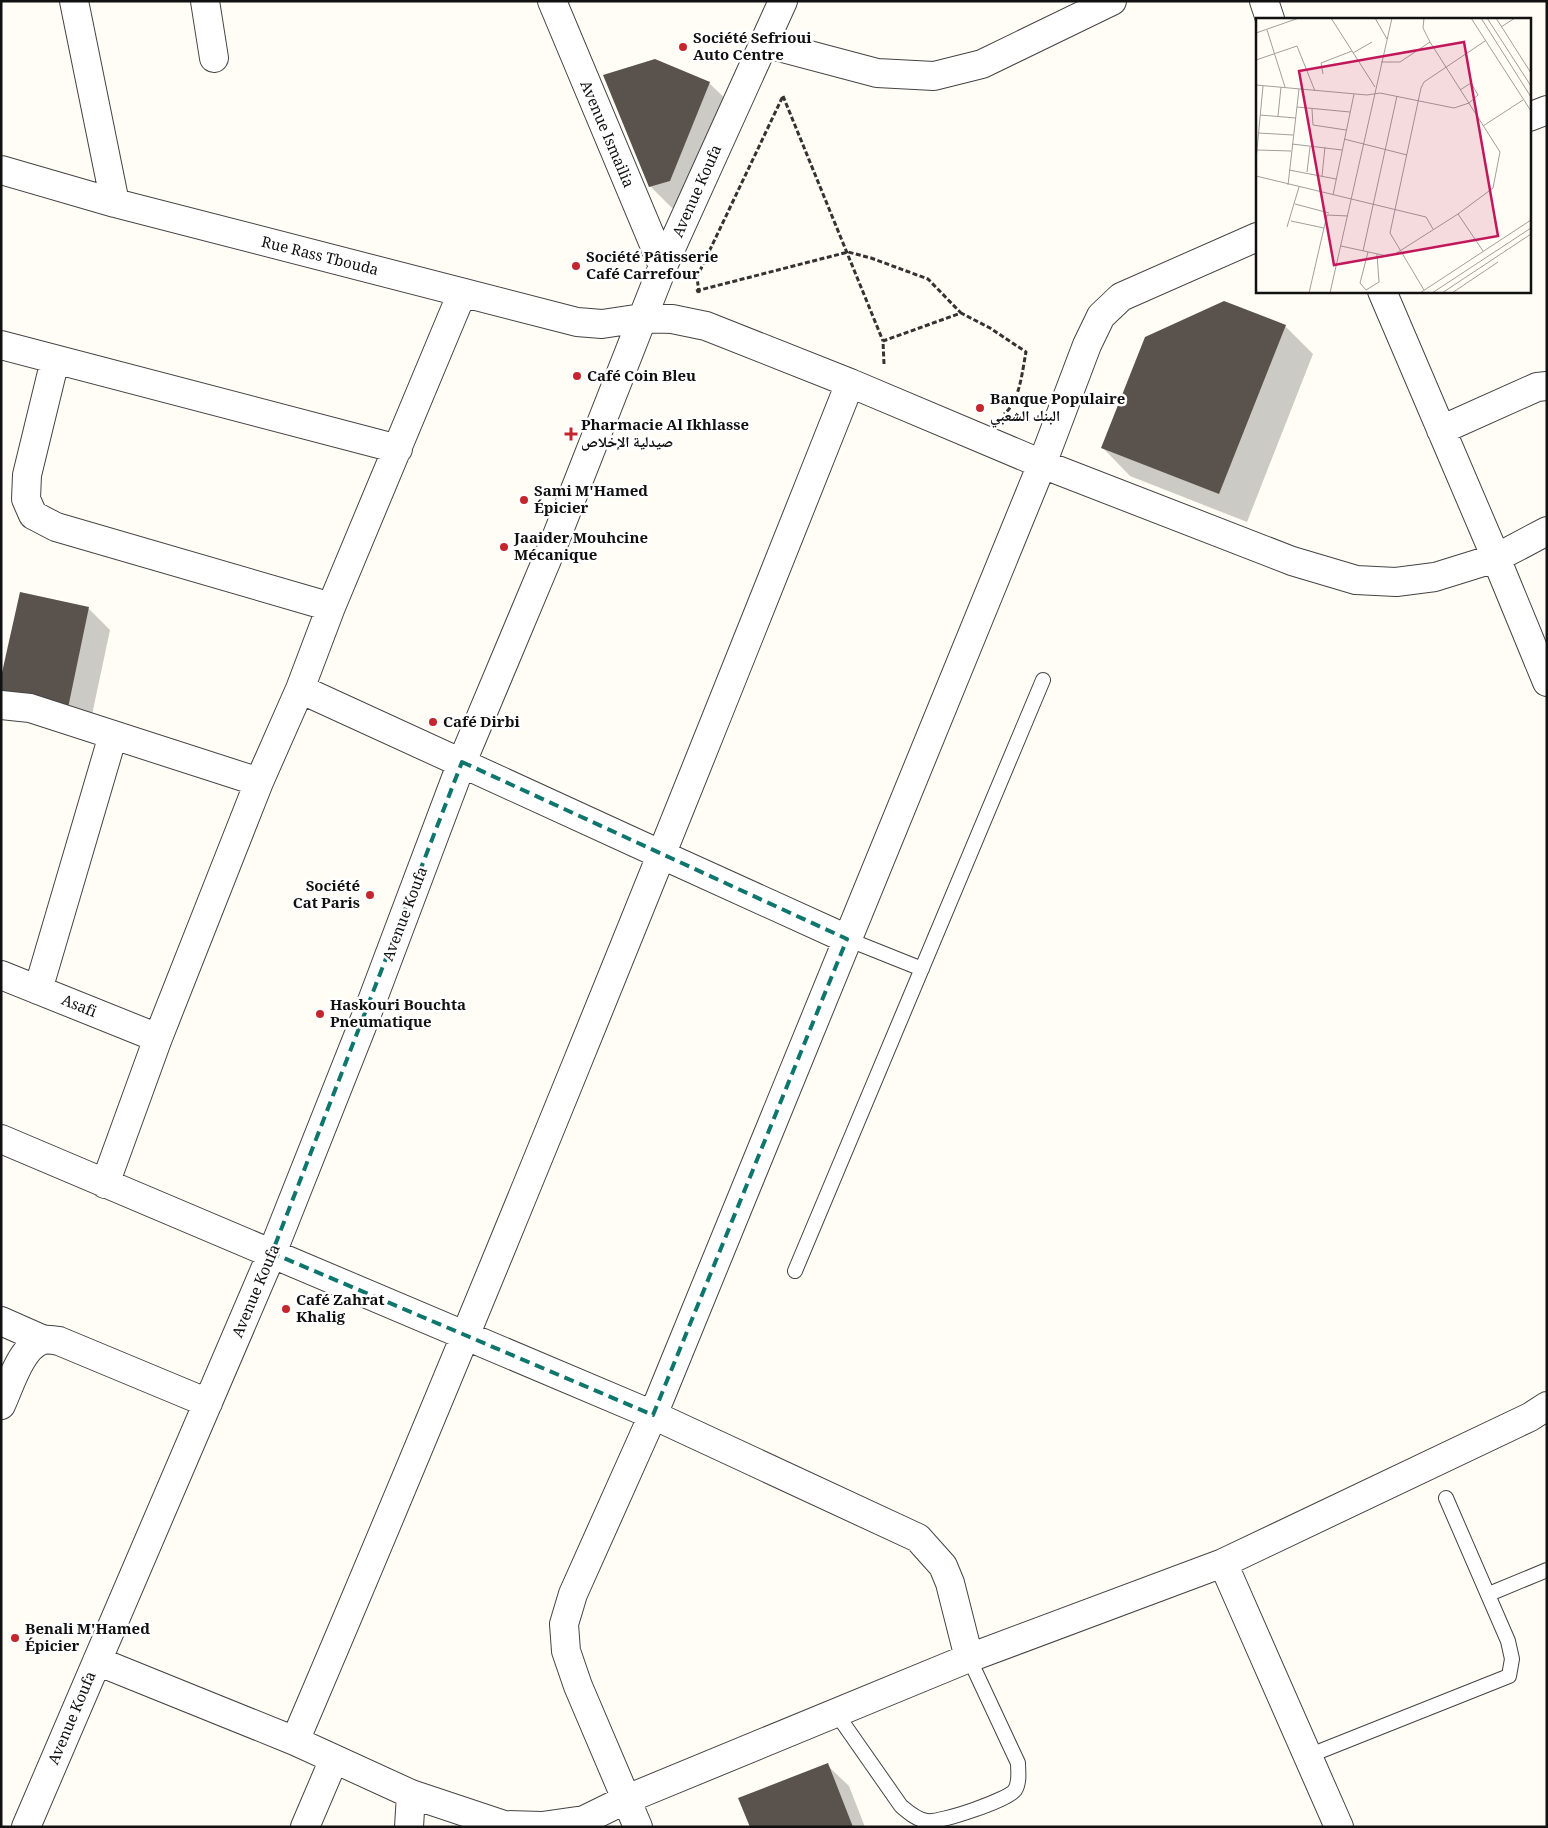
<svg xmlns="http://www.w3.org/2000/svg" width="1548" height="1828" viewBox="0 0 1548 1828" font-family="Georgia,'Noto Naskh Arabic',serif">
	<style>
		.shadow { fill: #0003 }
		.building { fill: #5a524d }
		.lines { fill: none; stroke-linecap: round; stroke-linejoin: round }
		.service-casing { stroke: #444; stroke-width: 16 }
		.minor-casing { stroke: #444; stroke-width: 30 }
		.path { stroke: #333; stroke-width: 3; stroke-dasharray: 5 2.5; stroke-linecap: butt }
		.service { stroke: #fff; stroke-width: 14 }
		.minor { stroke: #fff; stroke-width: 28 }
		.marked { fill: none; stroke: #0f766e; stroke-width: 4; stroke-dasharray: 10 6; stroke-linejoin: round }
		.poi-dot { fill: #c4262e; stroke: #fff; stroke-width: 2 }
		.labels { text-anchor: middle; stroke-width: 5; stroke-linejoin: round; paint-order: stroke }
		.poi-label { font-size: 15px; font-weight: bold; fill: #111; stroke: #fff; text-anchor: start }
		.street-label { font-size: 15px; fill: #111; stroke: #fff }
		.inset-road { fill: none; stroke: #a09f9a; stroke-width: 1 }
		.view { fill: #c2185b; fill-opacity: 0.15; stroke: #c2185b; stroke-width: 2.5 }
		.inset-edge { fill: none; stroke: #111; stroke-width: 2.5 }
	</style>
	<rect width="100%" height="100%" fill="#fffdf5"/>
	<path class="shadow" d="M709,83L731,104L691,202L672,208L650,186Z
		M1285,326L1313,354L1247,522L1130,476L1102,447Z
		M21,594L89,609L110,630L89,729L21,714Z
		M827,1765L849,1786L865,1827H751Z"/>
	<path class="building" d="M655,59L710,82L670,181L649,187L603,75Z
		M1224,301L1286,325L1219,494L1101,448L1145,337Z
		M20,592L89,607L68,708L1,694V677Z
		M828,1763L853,1827H750L738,1798Z"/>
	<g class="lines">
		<g class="service-casing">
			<path id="service" d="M847,939L922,969
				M795,1271L1043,680
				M1489,1594L1547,1570
				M836,1713L901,1806C908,1812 917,1820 927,1821C940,1823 1008,1800 1015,1790C1020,1782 1018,1771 1018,1763L969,1658
				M1308,1756L1509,1676L1512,1659L1508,1641L1446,1498"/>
		</g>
		<g class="minor-casing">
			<path id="minor" d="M74,1L115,203
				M205,1L214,58
				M552,1L663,266
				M1264,1L1270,19
				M764,43L877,73L934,76L982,64L1112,1
				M1529,117L1547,110
				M1,170L115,203L577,322L602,324L642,318L672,319L706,326L850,383L1042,464L1292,561L1356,580L1396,582L1435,577L1496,558L1547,531
				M1382,291L1496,558L1547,682
				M1,345L398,449
				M55,360L27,475L26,499L33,515L56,527L331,607
				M1441,430L1537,387L1547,386
				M300,689C482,771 664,857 847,939
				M1,705L30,708L259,782
				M1,975L158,1038
				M38,990L113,735
				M1,1139L653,1415L918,1538L943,1566L950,1583L969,1658
				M105,1184L158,1038L259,782L300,689L331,607L462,293
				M1,1321L44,1340
				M1,1405C10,1386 21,1346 43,1340C48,1339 54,1340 59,1341L208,1403
				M1223,1563L1339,1827
				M97,1661L295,1741L411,1794L504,1825L542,1826L584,1820L627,1799L969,1658L1223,1563L1530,1417L1547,1406
				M295,1741C487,1291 669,838 850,383
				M26,1827L272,1253L372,1001L462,762L556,538L663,266L783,1
				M305,1827L334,1759
				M409,1827L411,1794
				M638,1827L578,1686L566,1651L564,1624L573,1594L653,1415L1042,464L1087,345L1101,316L1121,297L1257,237"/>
		</g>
		<path class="path" d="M783,96L883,341
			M696,291L848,252L871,258L928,279L961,313
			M699,293L697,277L783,96
			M884,364L883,341L961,313L990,328L1026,352C1022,372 1020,401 1004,414"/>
		<use href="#service" class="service"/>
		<use href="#minor" class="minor"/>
	</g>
	<path class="marked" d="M462,762L847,939L653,1415L272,1253Z"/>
	<g class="poi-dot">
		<circle cx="683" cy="47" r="5"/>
		<circle cx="576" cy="266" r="5"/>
		<circle cx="577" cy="376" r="5"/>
		<circle cx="980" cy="408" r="5"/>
		<path d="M568.5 426.5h5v5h5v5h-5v5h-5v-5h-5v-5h5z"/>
		<circle cx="524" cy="500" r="5"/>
		<circle cx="504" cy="547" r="5"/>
		<circle cx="433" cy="722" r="5"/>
		<circle cx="370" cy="895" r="5"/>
		<circle cx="320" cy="1014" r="5"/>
		<circle cx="286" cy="1309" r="5"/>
		<circle cx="15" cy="1638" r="5"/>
	</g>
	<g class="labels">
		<g class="poi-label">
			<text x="693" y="43">Société Sefrioui<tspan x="693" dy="17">Auto Centre</tspan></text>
			<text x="586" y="262">Société Pâtisserie<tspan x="586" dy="17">Café Carrefour</tspan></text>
			<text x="587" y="381">Café Coin Bleu</text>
			<text x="990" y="404">Banque Populaire<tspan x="990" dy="17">البنك الشعبي</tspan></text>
			<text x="581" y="430">Pharmacie Al Ikhlasse<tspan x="581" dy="17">صيدلية الإخلاص</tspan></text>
			<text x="534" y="496">Sami M'Hamed<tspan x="534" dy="17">Épicier</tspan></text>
			<text x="514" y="543">Jaaider Mouhcine<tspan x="514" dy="17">Mécanique</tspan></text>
			<text x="443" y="727">Café Dirbi</text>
			<text x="360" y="891" text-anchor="end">Société<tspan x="360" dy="17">Cat Paris</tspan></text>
			<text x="330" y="1010">Haskouri Bouchta<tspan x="330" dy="17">Pneumatique</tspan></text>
			<text x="296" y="1305">Café Zahrat<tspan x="296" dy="17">Khalig</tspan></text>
			<text x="25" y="1634">Benali M'Hamed<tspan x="25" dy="17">Épicier</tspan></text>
		</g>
		<g class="street-label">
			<text transform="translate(607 134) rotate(67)" y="5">Avenue Ismailia</text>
			<text transform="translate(697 191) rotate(-66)" y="5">Avenue Koufa</text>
			<text transform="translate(320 256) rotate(14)" y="5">Rue Rass Tbouda</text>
			<text transform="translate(405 914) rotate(-69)" y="5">Avenue Koufa</text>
			<text transform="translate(79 1006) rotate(22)" y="5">Asafi</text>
			<text transform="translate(256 1291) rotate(-67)" y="5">Avenue Koufa</text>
			<text transform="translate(72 1718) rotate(-67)" y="5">Avenue Koufa</text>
		</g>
	</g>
	<g transform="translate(1256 18)">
		<rect width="275" height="275" fill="#fffdf5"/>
		<path class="inset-road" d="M75,0L119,69M119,0L131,21M215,0L275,93M225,0L275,79M231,0L275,68M240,0L275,55M245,9L259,0M11,12L29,69M0,15L43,0M97,35L116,24M0,42L41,28L59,73M125,44H144L174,24M67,56L65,45L96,33M0,67L111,77L124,75L198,90L213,85L222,77L215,65L204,72M41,89L94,94M56,91L57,107L90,112M4,97L40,100M22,98L25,69M227,108L267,82M2,115L37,117M88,121L151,137M36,126L86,132M1,132L35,133M0,142L7,68M33,152L80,161M51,154L54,129M0,158L170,199L177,211M66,158L69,129M32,167L43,71M77,177L98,76M39,186L73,195M202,196L227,233M35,203L68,210M31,209L43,169M85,228L131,238L139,236L202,196L237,170L244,134L174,24L167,10L168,0M107,233L141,78M112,234L104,265L110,272L123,264L121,236M168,272L134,215L165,70L168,64L229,23M53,275L71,197L92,198M74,275L136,0M164,275L275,202M176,275L275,210M186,275L275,216M196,275L242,244"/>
		<path class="view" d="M208,24L242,218L78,247L43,53Z"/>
		<rect width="275" height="275" class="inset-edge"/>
	</g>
	<rect width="1548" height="1828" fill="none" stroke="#111111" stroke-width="5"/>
</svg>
